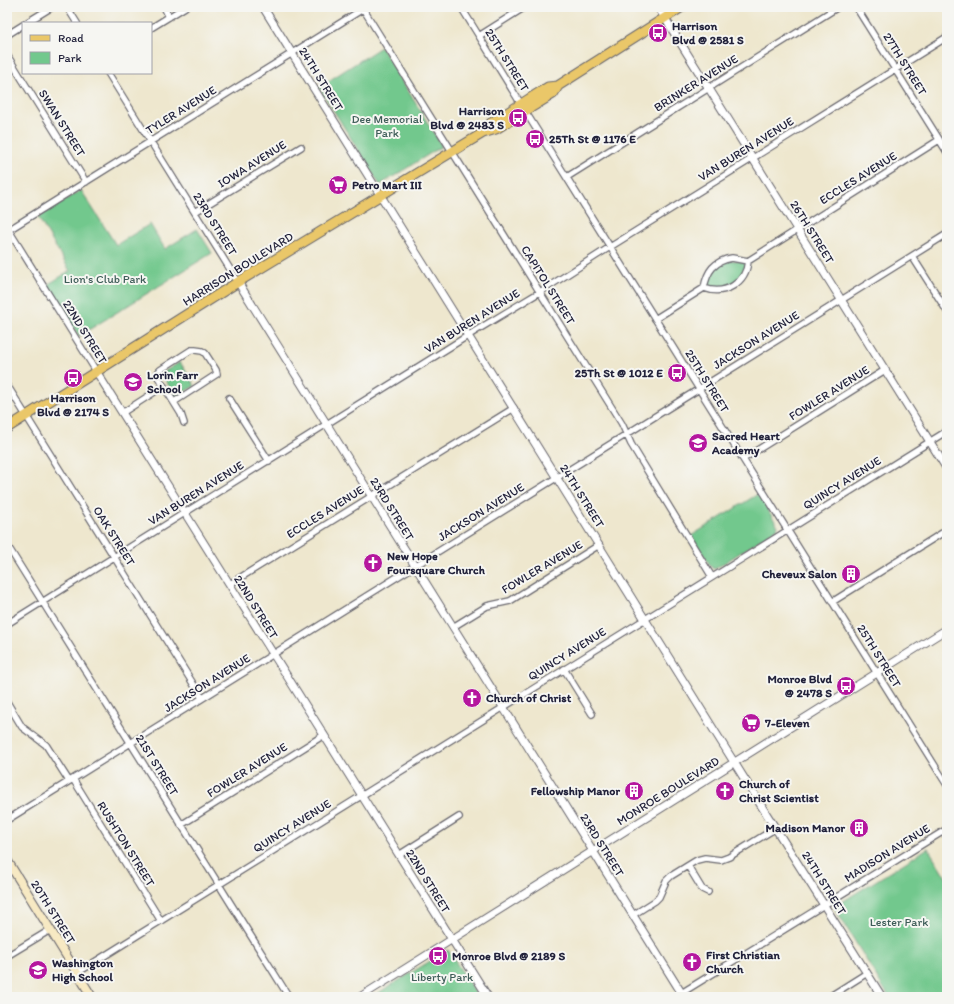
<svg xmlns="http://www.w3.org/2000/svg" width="954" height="1004" viewBox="0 0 954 1004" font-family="Itim,sans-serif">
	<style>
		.green { fill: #72c88d; stroke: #4a7564 }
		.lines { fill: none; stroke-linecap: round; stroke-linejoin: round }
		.minor-casing { stroke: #69676e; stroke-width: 8 }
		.tertiary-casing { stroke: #69676e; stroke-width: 9 }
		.secondary-casing { stroke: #69676e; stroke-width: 10 }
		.primary-casing { stroke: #69676e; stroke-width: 11 }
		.minor { stroke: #fff; stroke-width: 5.5 }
		.tertiary { stroke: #fff; stroke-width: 7 }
		.secondary { stroke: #f7e9c3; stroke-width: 8 }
		.primary { stroke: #eac769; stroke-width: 9 }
		.labels { text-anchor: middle; stroke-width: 4; stroke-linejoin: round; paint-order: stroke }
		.poi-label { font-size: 12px; font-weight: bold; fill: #22223b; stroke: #f6f6f2; text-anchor: start }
		.street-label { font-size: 12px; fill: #22223b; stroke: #f6f6f2 }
		.park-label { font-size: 12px; fill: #3e5c58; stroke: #f6f6f2 }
	</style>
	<rect width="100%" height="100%" fill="#f6f6f2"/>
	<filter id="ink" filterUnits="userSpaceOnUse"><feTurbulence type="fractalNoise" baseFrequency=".025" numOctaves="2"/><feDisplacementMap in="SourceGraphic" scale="8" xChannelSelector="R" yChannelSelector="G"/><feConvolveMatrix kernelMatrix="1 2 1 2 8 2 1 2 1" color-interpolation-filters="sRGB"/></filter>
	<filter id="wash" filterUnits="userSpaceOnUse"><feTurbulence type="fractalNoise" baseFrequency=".012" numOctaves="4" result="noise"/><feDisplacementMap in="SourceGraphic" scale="16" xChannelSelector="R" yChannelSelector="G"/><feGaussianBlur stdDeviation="0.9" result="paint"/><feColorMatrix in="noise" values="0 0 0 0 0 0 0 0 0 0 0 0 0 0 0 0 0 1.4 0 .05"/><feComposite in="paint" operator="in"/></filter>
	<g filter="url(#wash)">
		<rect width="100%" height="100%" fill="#eee7ce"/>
		<path class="green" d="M381,47L442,146L380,185L319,87Z
			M81,190L116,245L150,224L165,249L197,229L212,253L79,336L47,285L70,271L38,217Z
			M732,260L743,262L745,263C743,281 724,293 707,286C707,271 719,264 732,260Z
			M180,362L195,386L178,395L175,396L162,375L164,372Z
			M758,494L778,526L777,529L715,569L712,568L691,536Z
			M928,848L947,879V997H889L834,907Z
			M448,950L478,997H372Z"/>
	</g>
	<g filter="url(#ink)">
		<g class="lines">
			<g class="minor-casing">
				<path id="minor" d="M67,7L77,23
					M164,7L169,17
					M362,7L622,424L631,444L712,577
					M461,7L521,104
					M856,7L947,152
					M26,23L52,7
					M151,28L185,7
					M7,35L23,25
					M479,36L525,7
					M7,55L86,182
					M108,73L238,282
					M525,111L947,785
					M567,177L838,7
					M195,212L301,147
					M8,229L96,371
					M7,231L366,7
					M912,256L947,311
					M732,258L748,261C746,283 725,296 704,288C707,271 714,261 732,258Z
					M748,261L939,140
					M655,319L704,288
					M7,385L202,698
					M229,398L269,461
					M174,402L217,374L216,370L205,353L202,351L195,350H191L160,370L158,373V377L181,414L184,423
					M122,413L164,386
					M743,459L885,370
					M7,545L289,997
					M230,584L514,408
					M832,602L947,530
					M7,624L477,330L540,292L610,247L947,37
					M453,627L487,606L510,601L599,545
					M564,669L592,714
					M7,702L22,727L46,745L69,781
					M73,779L161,921
					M7,820C320,625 634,430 947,234
					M181,825L324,735
					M399,855L459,817
					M688,866L702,889L708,892
					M633,915L655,901L659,897L666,881L671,876L697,860L705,858L721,860L729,857L776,828
					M7,956L50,930
					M77,973L947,431
					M675,997L947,829
					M829,997L867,973"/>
			</g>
			<g class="tertiary-casing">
				<path id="tertiary" d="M263,7L762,807L882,997
					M658,7L947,469
					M238,282L684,997
					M96,371L488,997
					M360,997L947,629"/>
			</g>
			<g class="secondary-casing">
				<path id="secondary" d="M7,860L92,997"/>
			</g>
			<g class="primary-casing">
				<path id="primary" d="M553,89L682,7
					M483,133L491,123L548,87L558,86
					M7,428L238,282L483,133L496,129L553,94L558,86"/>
			</g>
			<use href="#minor" class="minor"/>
			<use href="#tertiary" class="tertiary"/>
			<use href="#secondary" class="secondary"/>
			<use href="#primary" class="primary"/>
		</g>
	</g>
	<defs>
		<g id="bus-disc" transform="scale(1)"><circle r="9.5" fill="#b5179e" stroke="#f6f6f2"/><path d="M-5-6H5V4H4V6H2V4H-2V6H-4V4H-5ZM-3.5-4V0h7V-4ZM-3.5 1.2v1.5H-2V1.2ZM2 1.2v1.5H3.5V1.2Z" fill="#fff"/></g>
		<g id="supermarket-disc" transform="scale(1)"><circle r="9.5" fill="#b5179e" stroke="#f6f6f2"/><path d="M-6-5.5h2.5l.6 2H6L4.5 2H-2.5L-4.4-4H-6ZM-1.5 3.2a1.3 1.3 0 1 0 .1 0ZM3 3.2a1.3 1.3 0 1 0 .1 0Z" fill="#fff"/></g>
		<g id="school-disc" transform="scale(1)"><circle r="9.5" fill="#b5179e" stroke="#f6f6f2"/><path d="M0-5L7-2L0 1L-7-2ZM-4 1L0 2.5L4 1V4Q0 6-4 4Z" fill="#fff"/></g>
		<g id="church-disc" transform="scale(1)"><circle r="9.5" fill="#b5179e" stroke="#f6f6f2"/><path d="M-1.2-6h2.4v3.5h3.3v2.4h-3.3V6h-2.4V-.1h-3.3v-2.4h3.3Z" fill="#fff"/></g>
		<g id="building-disc" transform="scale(1)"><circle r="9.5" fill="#b5179e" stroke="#f6f6f2"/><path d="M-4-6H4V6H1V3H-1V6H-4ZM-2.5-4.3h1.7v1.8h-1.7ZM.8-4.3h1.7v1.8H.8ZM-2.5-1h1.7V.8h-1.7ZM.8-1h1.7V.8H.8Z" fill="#fff"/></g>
	</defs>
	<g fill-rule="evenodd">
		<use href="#bus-disc" x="658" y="33"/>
		<use href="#bus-disc" x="518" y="118"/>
		<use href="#bus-disc" x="535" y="139"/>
		<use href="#supermarket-disc" x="338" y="185"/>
		<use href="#bus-disc" x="677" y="373"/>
		<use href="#bus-disc" x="73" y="378"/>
		<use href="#school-disc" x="133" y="382"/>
		<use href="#school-disc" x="698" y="443"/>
		<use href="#church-disc" x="373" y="563"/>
		<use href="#building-disc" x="851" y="574"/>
		<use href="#bus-disc" x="846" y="686"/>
		<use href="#church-disc" x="472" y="698"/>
		<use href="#supermarket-disc" x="751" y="723"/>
		<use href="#building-disc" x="634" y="791"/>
		<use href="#church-disc" x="725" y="791"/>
		<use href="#building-disc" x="859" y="828"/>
		<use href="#bus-disc" x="438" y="956"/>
		<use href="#church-disc" x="692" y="962"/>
		<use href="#school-disc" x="38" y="970"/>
	</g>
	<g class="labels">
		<g class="poi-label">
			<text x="672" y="30">Harrison<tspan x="672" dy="14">Blvd @ 2581 S</tspan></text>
			<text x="504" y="115" text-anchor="end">Harrison<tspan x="504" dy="14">Blvd @ 2483 S</tspan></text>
			<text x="549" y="143">25Th St @ 1176 E</text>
			<text x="352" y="189">Petro Mart III</text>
			<text x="663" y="377" text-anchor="end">25Th St @ 1012 E</text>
			<text x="147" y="379">Lorin Farr<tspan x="147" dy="14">School</tspan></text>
			<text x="73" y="402" text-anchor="middle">Harrison<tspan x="73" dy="14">Blvd @ 2174 S</tspan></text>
			<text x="712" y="440">Sacred Heart<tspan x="712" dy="14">Academy</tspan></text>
			<text x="387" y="560">New Hope<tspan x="387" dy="14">Foursquare Church</tspan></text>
			<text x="837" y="578" text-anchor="end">Cheveux Salon</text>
			<text x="832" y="683" text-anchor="end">Monroe Blvd<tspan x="832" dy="14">@ 2478 S</tspan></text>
			<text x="486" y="702">Church of Christ</text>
			<text x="765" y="727">7-Eleven</text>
			<text x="739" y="788">Church of<tspan x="739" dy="14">Christ Scientist</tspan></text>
			<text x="620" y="795" text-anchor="end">Fellowship Manor</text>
			<text x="845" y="832" text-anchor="end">Madison Manor</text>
			<text x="706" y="959">First Christian<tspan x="706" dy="14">Church</tspan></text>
			<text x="452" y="960">Monroe Blvd @ 2189 S</text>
			<text x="52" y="967">Washington<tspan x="52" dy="14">High School</tspan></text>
		</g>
		<g class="street-label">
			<text transform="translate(507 60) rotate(58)" y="4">25TH STREET</text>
			<text transform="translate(905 64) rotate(58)" y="4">27TH STREET</text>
			<text transform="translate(321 79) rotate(58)" y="4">24TH STREET</text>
			<text transform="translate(696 83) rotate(-32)" y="4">BRINKER AVENUE</text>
			<text transform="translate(181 110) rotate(-32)" y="4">TYLER AVENUE</text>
			<text transform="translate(62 123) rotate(58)" y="4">SWAN STREET</text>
			<text transform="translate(746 149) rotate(-32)" y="4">VAN BUREN AVENUE</text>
			<text transform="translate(252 164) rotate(-32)" y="4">IOWA AVENUE</text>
			<text transform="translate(858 178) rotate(-32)" y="4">ECCLES AVENUE</text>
			<text transform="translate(215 224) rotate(58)" y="4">23RD STREET</text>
			<text transform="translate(812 232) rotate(58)" y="4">26TH STREET</text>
			<text transform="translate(238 269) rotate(-32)" y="4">HARRISON BOULEVARD</text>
			<text transform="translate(548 285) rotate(58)" y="4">CAPITOL STREET</text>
			<text transform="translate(472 321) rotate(-32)" y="4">VAN BUREN AVENUE</text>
			<text transform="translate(85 332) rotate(58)" y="4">22ND STREET</text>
			<text transform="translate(756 340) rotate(-32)" y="4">JACKSON AVENUE</text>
			<text transform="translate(707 381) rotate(58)" y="4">25TH STREET</text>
			<text transform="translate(829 393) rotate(-32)" y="4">FOWLER AVENUE</text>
			<text transform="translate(842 483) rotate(-32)" y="4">QUINCY AVENUE</text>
			<text transform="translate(196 493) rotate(-32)" y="4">VAN BUREN AVENUE</text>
			<text transform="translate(582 496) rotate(58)" y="4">24TH STREET</text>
			<text transform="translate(392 509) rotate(58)" y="4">23RD STREET</text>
			<text transform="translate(325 512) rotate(-32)" y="4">ECCLES AVENUE</text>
			<text transform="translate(481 512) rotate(-32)" y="4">JACKSON AVENUE</text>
			<text transform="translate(114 536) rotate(58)" y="4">OAK STREET</text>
			<text transform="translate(542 567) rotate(-31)" y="4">FOWLER AVENUE</text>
			<text transform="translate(256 607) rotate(58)" y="4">22ND STREET</text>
			<text transform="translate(567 654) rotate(-32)" y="4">QUINCY AVENUE</text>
			<text transform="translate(879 656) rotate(58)" y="4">25TH STREET</text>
			<text transform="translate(207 683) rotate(-32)" y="4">JACKSON AVENUE</text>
			<text transform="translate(157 765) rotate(58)" y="4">21ST STREET</text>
			<text transform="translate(247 770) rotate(-32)" y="4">FOWLER AVENUE</text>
			<text transform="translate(668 791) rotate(-32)" y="4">MONROE BOULEVARD</text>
			<text transform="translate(292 826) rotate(-32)" y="4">QUINCY AVENUE</text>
			<text transform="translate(126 844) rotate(58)" y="4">RUSHTON STREET</text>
			<text transform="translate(602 845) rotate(58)" y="4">23RD STREET</text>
			<text transform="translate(887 853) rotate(-32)" y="4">MADISON AVENUE</text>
			<text transform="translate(428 881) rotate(58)" y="4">22ND STREET</text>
			<text transform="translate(824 883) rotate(58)" y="4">24TH STREET</text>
			<text transform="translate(53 912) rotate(58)" y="4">20TH STREET</text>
		</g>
		<g class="park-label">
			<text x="387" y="123">Dee Memorial<tspan x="387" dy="14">Park</tspan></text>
			<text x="105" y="283">Lion's Club Park</text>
			<text x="899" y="926">Lester Park</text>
			<text x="442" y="981">Liberty Park</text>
		</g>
	</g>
	<rect width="954" height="1004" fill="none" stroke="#f6f6f2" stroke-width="24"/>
	<rect x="22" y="22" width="130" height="52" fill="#f6f6f2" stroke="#a1a1a9"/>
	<rect x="30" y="35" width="20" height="6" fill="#eac769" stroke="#a1a1a9"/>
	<text x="58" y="42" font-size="12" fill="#22223b">Road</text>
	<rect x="30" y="52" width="20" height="12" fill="#72c88d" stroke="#a1a1a9"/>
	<text x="58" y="62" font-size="12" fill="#22223b">Park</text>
</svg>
